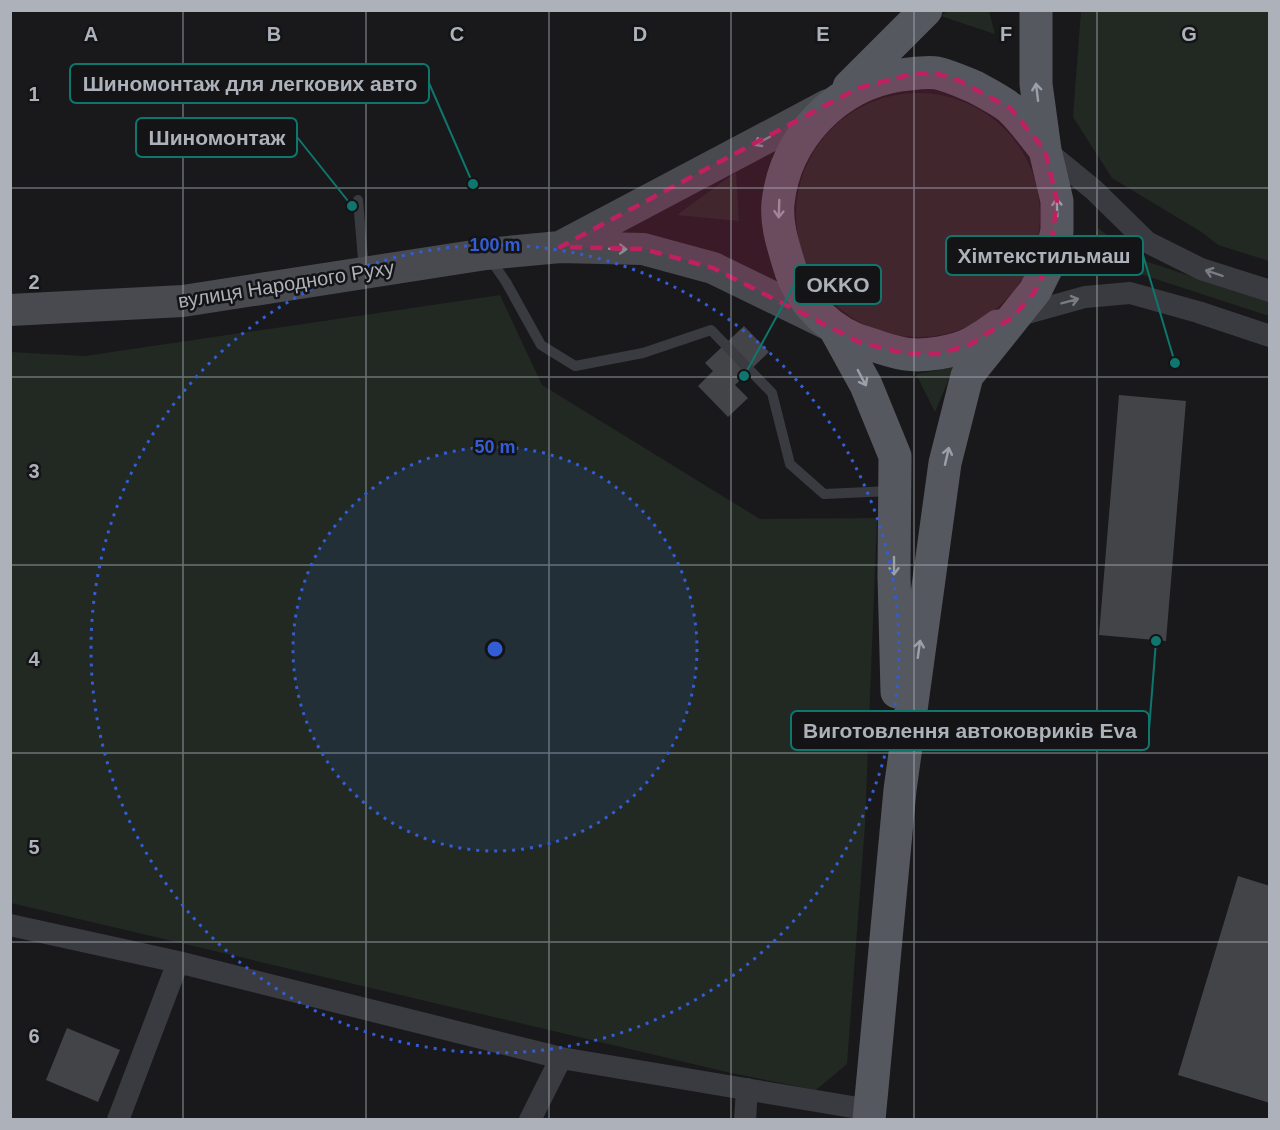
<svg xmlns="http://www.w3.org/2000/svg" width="1280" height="1130" viewBox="0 0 1280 1130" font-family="Helvetica,sans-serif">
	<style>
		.green { fill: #212922 }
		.building { fill: #434448 }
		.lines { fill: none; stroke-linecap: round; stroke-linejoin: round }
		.service { stroke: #3a3b40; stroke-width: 10 }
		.minor { stroke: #3a3b40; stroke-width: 22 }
		.secondary { stroke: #484a50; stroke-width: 32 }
		.primary { stroke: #56585f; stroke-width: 33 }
		.oneway { stroke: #9b9fa8 }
		.oneway2 { stroke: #898d95 }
		.oneway3 { stroke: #797c83 }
		.marked { fill: #c12060; fill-opacity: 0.2; stroke: #c12060; stroke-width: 4.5; stroke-dasharray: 12 8; stroke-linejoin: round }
		.grid { fill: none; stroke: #acb1ba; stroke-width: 1.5; stroke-opacity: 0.55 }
		.ring { fill: none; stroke: #325dd4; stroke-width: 3; stroke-dasharray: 3 6 }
		.labels { text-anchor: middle; stroke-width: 5; stroke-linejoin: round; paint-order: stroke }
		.street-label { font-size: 20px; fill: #acb1ba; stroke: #141416 }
		.grid-label { font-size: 20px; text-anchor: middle; font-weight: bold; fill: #acb1ba; stroke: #141416; stroke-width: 5; stroke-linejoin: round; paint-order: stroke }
		.centre { fill: #325dd4; stroke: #141416; stroke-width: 3 }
		.ring-label { font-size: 18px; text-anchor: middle; font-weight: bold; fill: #325dd4; stroke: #141416; stroke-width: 5; stroke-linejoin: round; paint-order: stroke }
		.leader { fill: none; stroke: #0f766e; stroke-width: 2 }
		.callout-dot { fill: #0f766e; stroke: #141416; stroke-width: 2 }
		.callout { fill: #141416; stroke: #0f766e; stroke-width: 2 }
		.callout-label { font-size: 21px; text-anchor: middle; font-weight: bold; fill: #acb1ba }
	</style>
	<rect width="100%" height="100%" fill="#19191b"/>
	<path class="green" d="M947,11H989L995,34L941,16Z
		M1081,11H1269V261L1218,245L1203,233L1112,178L1073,117Z
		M796 215a122 122 0 1 1 244 0a122 122 0 1 1-244 0Z
		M736,172L739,221L677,215Z
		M1098,228L1136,258L1269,302V316L1131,271L1082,273Z
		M500,295L542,385L760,519L877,518L865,825L847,1064L816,1090L731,1073L11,903V352L85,356Z
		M954,367L935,412L916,374Z"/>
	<path class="building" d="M744,326L769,352L735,385L748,398L728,417L698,386L713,371L705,363Z
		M1119,395L1186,401L1166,641L1099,635Z
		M1238,876L1270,886V1103L1178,1075Z
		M67,1028L120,1050L98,1102L46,1080Z"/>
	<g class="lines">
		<path class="service" d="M358,200L364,271
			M490,259L506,282L541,345L575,366L643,353L711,330L772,393L790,464L824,494L891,491"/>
		<path class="minor" d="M1045,150L1094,190L1147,242L1201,269L1270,291
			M1013,317L1085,297L1130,293L1198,312L1270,336
			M10,925L178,962L561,1058L870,1110
			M118,1120L178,962
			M530,1120L561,1058
			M745,1120L747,1089"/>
		<path class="secondary" d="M562,246L828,105
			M10,310L183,301L486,254L560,247L643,249L713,268L828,324"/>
		<path class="primary" d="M849,87L926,10
			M998,326C990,332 981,338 972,343C955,352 924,357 905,354C893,352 881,348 870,344C833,335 799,302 789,265C783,245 776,225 778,203C785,138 836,85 900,75C912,74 926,71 937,73C950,76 963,82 975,87C986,93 1000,100 1010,108C1022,119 1035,137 1045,150
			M834,327L866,385L895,456L894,576L897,692
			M869,1120L900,790L945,463L967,376L1035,291L1049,263L1057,231V201L1045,150L1036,84V10"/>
	</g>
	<defs><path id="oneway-shaft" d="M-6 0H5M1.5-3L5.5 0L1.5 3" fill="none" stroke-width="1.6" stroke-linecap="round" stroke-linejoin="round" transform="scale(1.5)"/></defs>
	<g class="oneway">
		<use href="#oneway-shaft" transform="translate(1037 92) rotate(-97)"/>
		<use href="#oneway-shaft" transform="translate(1057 207) rotate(-92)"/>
		<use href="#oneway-shaft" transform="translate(779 209) rotate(92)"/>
		<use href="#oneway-shaft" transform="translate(862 378) rotate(62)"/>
		<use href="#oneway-shaft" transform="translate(947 456) rotate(-77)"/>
		<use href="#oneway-shaft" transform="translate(894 566) rotate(90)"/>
		<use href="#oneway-shaft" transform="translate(919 649) rotate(-82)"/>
	</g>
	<g class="oneway2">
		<use href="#oneway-shaft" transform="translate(762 141) rotate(152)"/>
		<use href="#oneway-shaft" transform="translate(618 249) rotate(2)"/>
	</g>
	<g class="oneway3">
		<use href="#oneway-shaft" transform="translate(1214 273) rotate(-162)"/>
		<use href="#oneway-shaft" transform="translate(1070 301) rotate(-15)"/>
	</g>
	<path class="marked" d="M935,73L958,80L1010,108L1045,150L1057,201L1049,263L1035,291L1013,317L969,345L938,354H906L859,342L713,268L643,249L560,247L858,88L912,74Z"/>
	<path class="grid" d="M183,10V1120M366,10V1120M549,10V1120M731,10V1120M914,10V1120M1097,10V1120M10,188H1270M10,377H1270M10,565H1270M10,753H1270M10,942H1270"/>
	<circle cx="495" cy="649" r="202" fill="#325dd4" fill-opacity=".12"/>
	<g class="ring">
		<circle cx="495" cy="649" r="202"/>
		<circle cx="495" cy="649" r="404"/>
	</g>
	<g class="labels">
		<g class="street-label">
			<text transform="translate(286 284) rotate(-9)" y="7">вулиця Народного Руху</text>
		</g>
	</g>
	<g class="grid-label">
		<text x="91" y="41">A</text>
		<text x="274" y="41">B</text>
		<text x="457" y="41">C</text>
		<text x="640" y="41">D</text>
		<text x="823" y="41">E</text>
		<text x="1006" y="41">F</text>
		<text x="1189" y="41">G</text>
		<text x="34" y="101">1</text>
		<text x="34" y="289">2</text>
		<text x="34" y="478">3</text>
		<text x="34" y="666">4</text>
		<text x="34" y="854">5</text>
		<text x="34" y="1043">6</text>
	</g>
	<circle cx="495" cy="649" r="9" class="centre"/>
	<g class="ring-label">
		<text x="495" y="251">100 m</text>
		<text x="495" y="453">50 m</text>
	</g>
	<path class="leader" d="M473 184L429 83M352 206L297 137M1175 363L1143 255M744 376L794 285M1156 641L1149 730"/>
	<g class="callout-dot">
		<circle cx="473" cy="184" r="6"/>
		<circle cx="352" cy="206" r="6"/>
		<circle cx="1175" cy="363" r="6"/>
		<circle cx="744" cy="376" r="6"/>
		<circle cx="1156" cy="641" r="6"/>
	</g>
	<g class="callout">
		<rect x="70" y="64" width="359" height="39" rx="6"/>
		<rect x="136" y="118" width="161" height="39" rx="6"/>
		<rect x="946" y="236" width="197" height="39" rx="6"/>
		<rect x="794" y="265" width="87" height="39" rx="6"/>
		<rect x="791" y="711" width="358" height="39" rx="6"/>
	</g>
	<g class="callout-label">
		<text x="250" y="91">Шиномонтаж для легкових авто</text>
		<text x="217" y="145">Шиномонтаж</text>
		<text x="1044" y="263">Хімтекстильмаш</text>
		<text x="838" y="292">OKKO</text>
		<text x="970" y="738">Виготовлення автоковриків Eva</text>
	</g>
	<rect width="1280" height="1130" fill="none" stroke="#acb1ba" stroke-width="24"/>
</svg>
